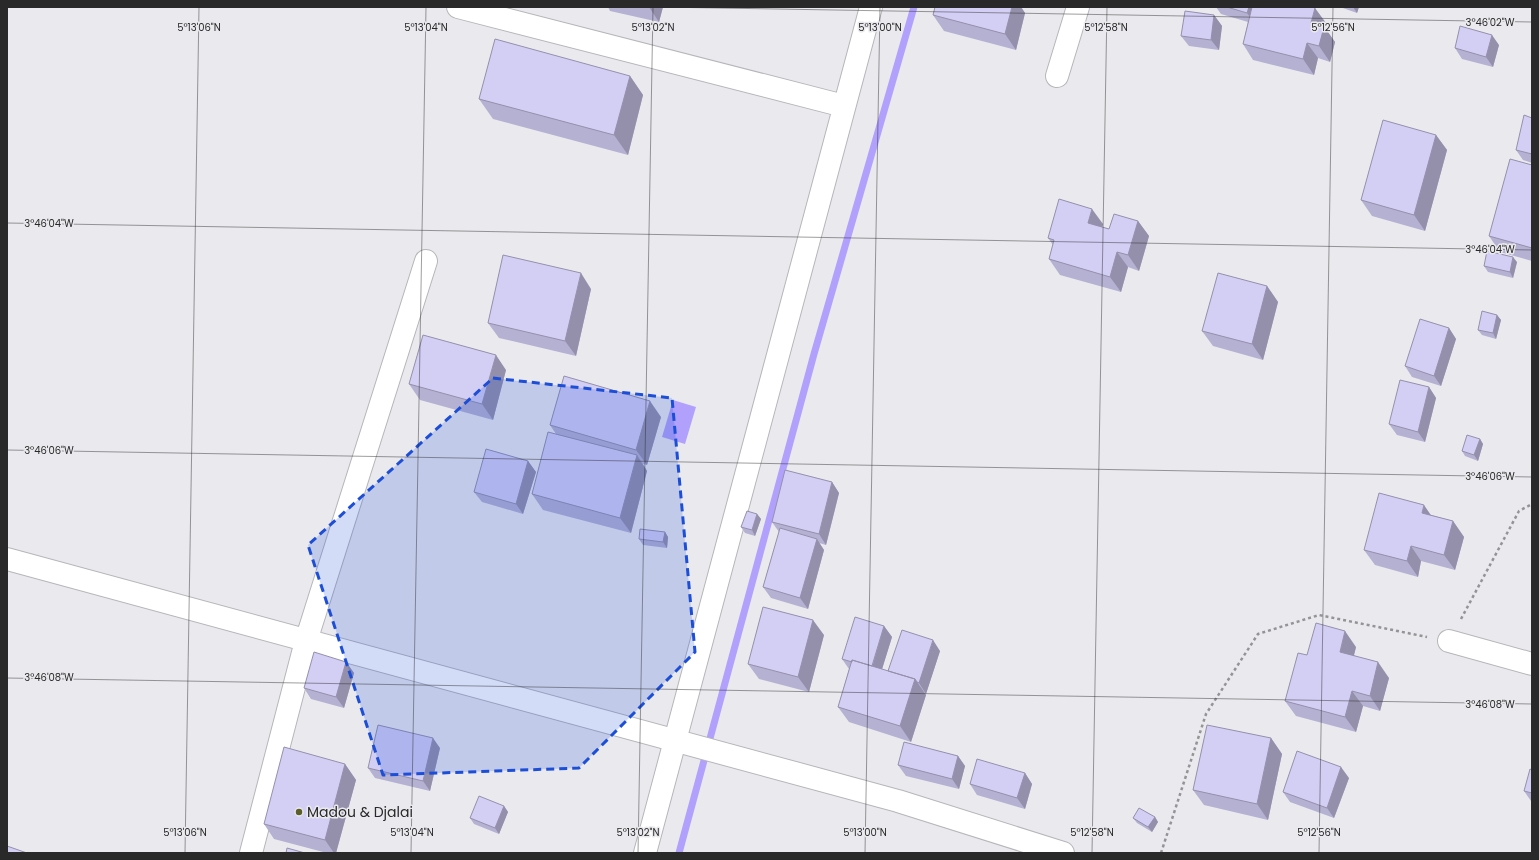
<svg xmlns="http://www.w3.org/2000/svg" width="1539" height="860" viewBox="0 0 1539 860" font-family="Poppins,sans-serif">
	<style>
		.water { fill: #b1a1fc }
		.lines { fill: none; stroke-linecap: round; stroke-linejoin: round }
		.stream { stroke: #b1a1fc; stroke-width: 7 }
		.minor-casing { stroke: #b6b6ba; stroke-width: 24 }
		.path { stroke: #949497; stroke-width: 2.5; stroke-dasharray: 3 3; stroke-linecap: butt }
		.minor { stroke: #fff; stroke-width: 22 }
		.wall { fill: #b5b1d2 }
		.shaded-wall { fill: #9490ab }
		.building { fill: #d3cef4; stroke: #9490ab }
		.marked { fill: #1d4ed8; fill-opacity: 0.2; stroke: #1d4ed8; stroke-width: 3; stroke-dasharray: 8 5; stroke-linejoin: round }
		.ticks { fill: none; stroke: #29292a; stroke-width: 1; stroke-opacity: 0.45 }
		.poi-dot { fill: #5b5d2a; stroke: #eaeaee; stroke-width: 1.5 }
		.labels { text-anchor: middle; stroke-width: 3; stroke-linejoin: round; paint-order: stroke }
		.poi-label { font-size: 14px; fill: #29292a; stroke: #eaeaee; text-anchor: start }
		.ticks-label { font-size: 10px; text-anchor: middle; fill: #29292a; stroke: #eaeaee; stroke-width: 3; stroke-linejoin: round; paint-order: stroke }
	</style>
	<rect width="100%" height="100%" fill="#eaeaee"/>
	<path class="water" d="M673,400L696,407L685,444L662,437Z"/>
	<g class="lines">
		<path class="stream" d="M679,853L814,354L914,7"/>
		<g class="minor-casing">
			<path id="minor" d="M458,7L844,106
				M1057,76L1078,7
				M7,559L898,801L1063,853
				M1449,641L1532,664
				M251,853L306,641L426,261
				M645,853L871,7"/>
		</g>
		<path class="path" d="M1461,619L1519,511L1532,504
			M1161,853L1206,714L1258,634L1319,615L1427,637"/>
		<use href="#minor" class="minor"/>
	</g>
	<path class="wall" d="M608,7H663L659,22L610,11Z
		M935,7H1021L1025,13L1016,50L944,31L933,15Z
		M1216,7H1313L1326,23L1325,28L1335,42L1330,62L1318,58L1314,75L1253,60L1243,44L1248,22L1221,14Z
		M1340,7H1359L1357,13Z
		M1214,15L1222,26L1219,50L1189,46L1181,36Z
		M1499,45L1493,67L1462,59L1455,48Z
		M630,76L643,95L628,155L493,119L479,99Z
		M1532,118V163L1523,160L1516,150Z
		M1436,135L1447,150L1425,231L1372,216L1361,200Z
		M1532,165V261L1500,252L1489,236Z
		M1138,221L1149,236L1139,271L1128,267L1121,292L1060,275L1049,259L1053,245L1048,238L1103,224L1102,227L1109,229Z
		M1517,262L1513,278L1488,272L1484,266Z
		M1267,286L1278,302L1263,360L1213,346L1202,331Z
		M591,289L576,356L499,338L488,323Z
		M1497,315L1501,320L1496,339L1482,335L1478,330Z
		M1449,328L1456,339L1441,386L1412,377L1405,366Z
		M506,370L493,420L420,400L409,384Z
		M1429,387L1436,398L1425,442L1397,435L1389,424Z
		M661,417L647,465L643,464L647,471L631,533L543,510L532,494L556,434L550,425Z
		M1480,439L1483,444L1478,461L1465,456L1462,451Z
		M528,461L536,472L523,514L482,502L474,492Z
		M832,482L839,493L826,545L819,543L824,550L808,609L771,598L763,587L779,532L772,522Z
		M757,514L761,519L755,536L745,533L741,527Z
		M1431,515L1453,521L1464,537L1455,570L1421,561L1418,577L1375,565L1364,550Z
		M665,532L668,537L667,548L643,545L639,539Z
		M884,626L892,637L882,669L888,671L940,651L926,694L924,693L926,695L911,742L849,722L838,707L849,669L842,659Z
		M824,635L809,692L759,679L748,664Z
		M1356,647L1354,655L1389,678L1380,711L1363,706L1356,732L1296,716L1285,701L1307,655Z
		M346,662L354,673L344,708L311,699L304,688Z
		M1271,738L1282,754L1268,820L1204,805L1193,790Z
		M440,748L430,791L375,778L368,768Z
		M958,756L965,766L959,789L906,776L898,765Z
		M345,764L356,780L336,853H327L274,839L264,824Z
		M1532,770V802L1531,801L1524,791Z
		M1025,773L1032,784L1025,809L977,795L970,784Z
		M1349,778L1334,818L1290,802L1283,792Z
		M504,806L508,812L499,834L474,824L470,818Z
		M1155,817L1158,822L1152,832L1137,823L1133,818Z"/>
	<path class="shaded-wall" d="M649,7H663L659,22Z
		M1012,7H1021L1025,13L1016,50L1005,34Z
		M1249,7H1260L1255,24L1247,13Z
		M1353,7H1359L1357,13Z
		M1315,8L1326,23L1325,28L1335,42L1330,62L1319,46L1311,23Z
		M1214,15L1222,26L1219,50L1211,40Z
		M1492,35L1499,45L1493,67L1486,57Z
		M1307,43L1318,58L1314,75L1303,59Z
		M630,76L643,95L628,155L614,135Z
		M1436,135L1447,150L1425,231L1414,215Z
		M1092,209L1103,224L1099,238L1088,223Z
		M1138,221L1149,236L1139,271L1128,255Z
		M1117,252L1128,267L1121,292L1110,277Z
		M1513,257L1517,262L1513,278L1510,272Z
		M581,273L591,289L576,356L565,341Z
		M1267,286L1278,302L1263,360L1252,344Z
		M1497,315L1501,320L1496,339L1493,333Z
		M1449,328L1456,339L1441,386L1434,376Z
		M496,355L506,370L493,420L482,404Z
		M1429,387L1436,398L1425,442L1418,432Z
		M650,401L661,417L647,465L636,450Z
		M1480,439L1483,444L1478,461L1474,455Z
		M637,455L647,471L631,533L620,518Z
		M528,461L536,472L523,514L516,504Z
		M832,482L839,493L826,545L819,534Z
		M1424,505L1435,521L1422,513Z
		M757,514L761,519L755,536L752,530Z
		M1453,521L1464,537L1455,570L1444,555Z
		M665,532L668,537L667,548L663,542Z
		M817,539L824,550L808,609L800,598Z
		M1411,546L1421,561L1418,577L1407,561Z
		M813,620L824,635L809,692L798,677Z
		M884,626L892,637L879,679L872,668Z
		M1345,631L1356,647L1351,667L1340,652Z
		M933,640L940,651L926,694L919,683Z
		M346,662L354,673L344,708L336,697Z
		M1378,662L1389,678L1380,711L1370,696Z
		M915,679L926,695L911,742L900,726Z
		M1352,691L1363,706L1356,732L1345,717Z
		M433,738L440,748L430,791L423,781Z
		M1271,738L1282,754L1268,820L1257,804Z
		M958,756L965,766L959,789L952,779Z
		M345,764L356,780L336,853H334L325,840Z
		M1341,767L1349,778L1334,818L1327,808Z
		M1025,773L1032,784L1025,809L1017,798Z
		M504,806L508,812L499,834L495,828Z
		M1155,817L1158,822L1152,832L1148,827Z"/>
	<path class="building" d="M935,7H1012L1005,34L933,15Z
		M1227,7H1249L1247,13Z
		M1252,7H1313L1315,8L1311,23L1324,27L1319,46L1307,43L1303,59L1243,44Z
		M1185,11L1214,15L1211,40L1181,36Z
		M1460,26L1492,35L1486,57L1455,48Z
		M495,39L630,76L614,135L479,99Z
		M1524,115L1532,118V154L1516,150Z
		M1383,120L1436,135L1414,215L1361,200Z
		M1510,159L1532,165V248L1489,236Z
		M1059,199L1092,209L1088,223L1109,229L1114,214L1138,221L1128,255L1117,252L1110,277L1049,259L1054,240L1048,238Z
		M1487,251L1513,257L1510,272L1484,266Z
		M503,255L581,273L565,341L488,323Z
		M1218,273L1267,286L1252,344L1202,331Z
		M1482,311L1497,315L1493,333L1478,330Z
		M1420,319L1449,328L1434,376L1405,366Z
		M423,335L496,355L482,404L409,384Z
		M564,376L650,401L636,450L550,425Z
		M1400,380L1429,387L1418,432L1389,424Z
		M548,432L637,455L620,518L532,494Z
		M1467,435L1480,439L1474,455L1462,451Z
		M486,449L528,461L516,504L474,492Z
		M785,470L832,482L819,534L772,522Z
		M1379,493L1424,505L1422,513L1453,521L1444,555L1411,546L1407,561L1364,550Z
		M747,511L757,514L752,530L741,527Z
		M780,528L817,539L800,598L763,587Z
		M640,529L665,532L663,542L639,539Z
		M763,607L813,620L798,677L748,664Z
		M855,617L884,626L872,666L852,660V662L842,659Z
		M1316,623L1345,631L1340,652L1378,662L1370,696L1352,691L1345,717L1285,701L1298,653L1307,655Z
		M902,630L933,640L919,683L917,682L915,679L888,671Z
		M314,652L346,662L336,697L304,688Z
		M852,660L915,679L900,726L838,707Z
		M378,725L433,738L423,781L368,768Z
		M1207,725L1271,738L1257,804L1193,790Z
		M904,742L958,756L952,779L898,765Z
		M284,747L345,764L325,840L264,824Z
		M1297,751L1341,767L1327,808L1283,792Z
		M977,759L1025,773L1017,798L970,784Z
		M1530,769L1532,770V793L1524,791Z
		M479,796L504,806L495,828L470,818Z
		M1139,808L1155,817L1148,827L1133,818Z
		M7,846L27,853H7Z
		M287,848L305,853H286Z"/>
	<path class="marked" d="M493,378L672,398L695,652L579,768L383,775L308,545Z"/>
	<path class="ticks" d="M660,7L1532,22M7,223L1532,250M7,450L1532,477M7,678L1532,704M185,853L199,7M411,853L426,7M638,853L653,7M865,853L880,7M1092,853L1107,7M1319,853L1333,7"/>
	<circle class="poi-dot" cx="299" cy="812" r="4"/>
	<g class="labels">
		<g class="poi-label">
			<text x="307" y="817">Madou &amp; Djalai</text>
		</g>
	</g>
	<g class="ticks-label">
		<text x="1490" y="26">3°46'02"W</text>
		<text x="199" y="31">5°13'06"N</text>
		<text x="426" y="31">5°13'04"N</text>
		<text x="653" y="31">5°13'02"N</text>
		<text x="880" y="31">5°13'00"N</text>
		<text x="1106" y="31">5°12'58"N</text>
		<text x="1333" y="31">5°12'56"N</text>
		<text x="49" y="227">3°46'04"W</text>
		<text x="1490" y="253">3°46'04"W</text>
		<text x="49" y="454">3°46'06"W</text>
		<text x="1490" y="480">3°46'06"W</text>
		<text x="49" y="681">3°46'08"W</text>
		<text x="1490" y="708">3°46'08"W</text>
		<text x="185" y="836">5°13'06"N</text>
		<text x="412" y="836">5°13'04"N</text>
		<text x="638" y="836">5°13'02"N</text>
		<text x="865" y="836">5°13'00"N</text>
		<text x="1092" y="836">5°12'58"N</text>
		<text x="1319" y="836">5°12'56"N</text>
	</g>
	<rect width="1539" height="860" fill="none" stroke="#29292a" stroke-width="16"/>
</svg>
